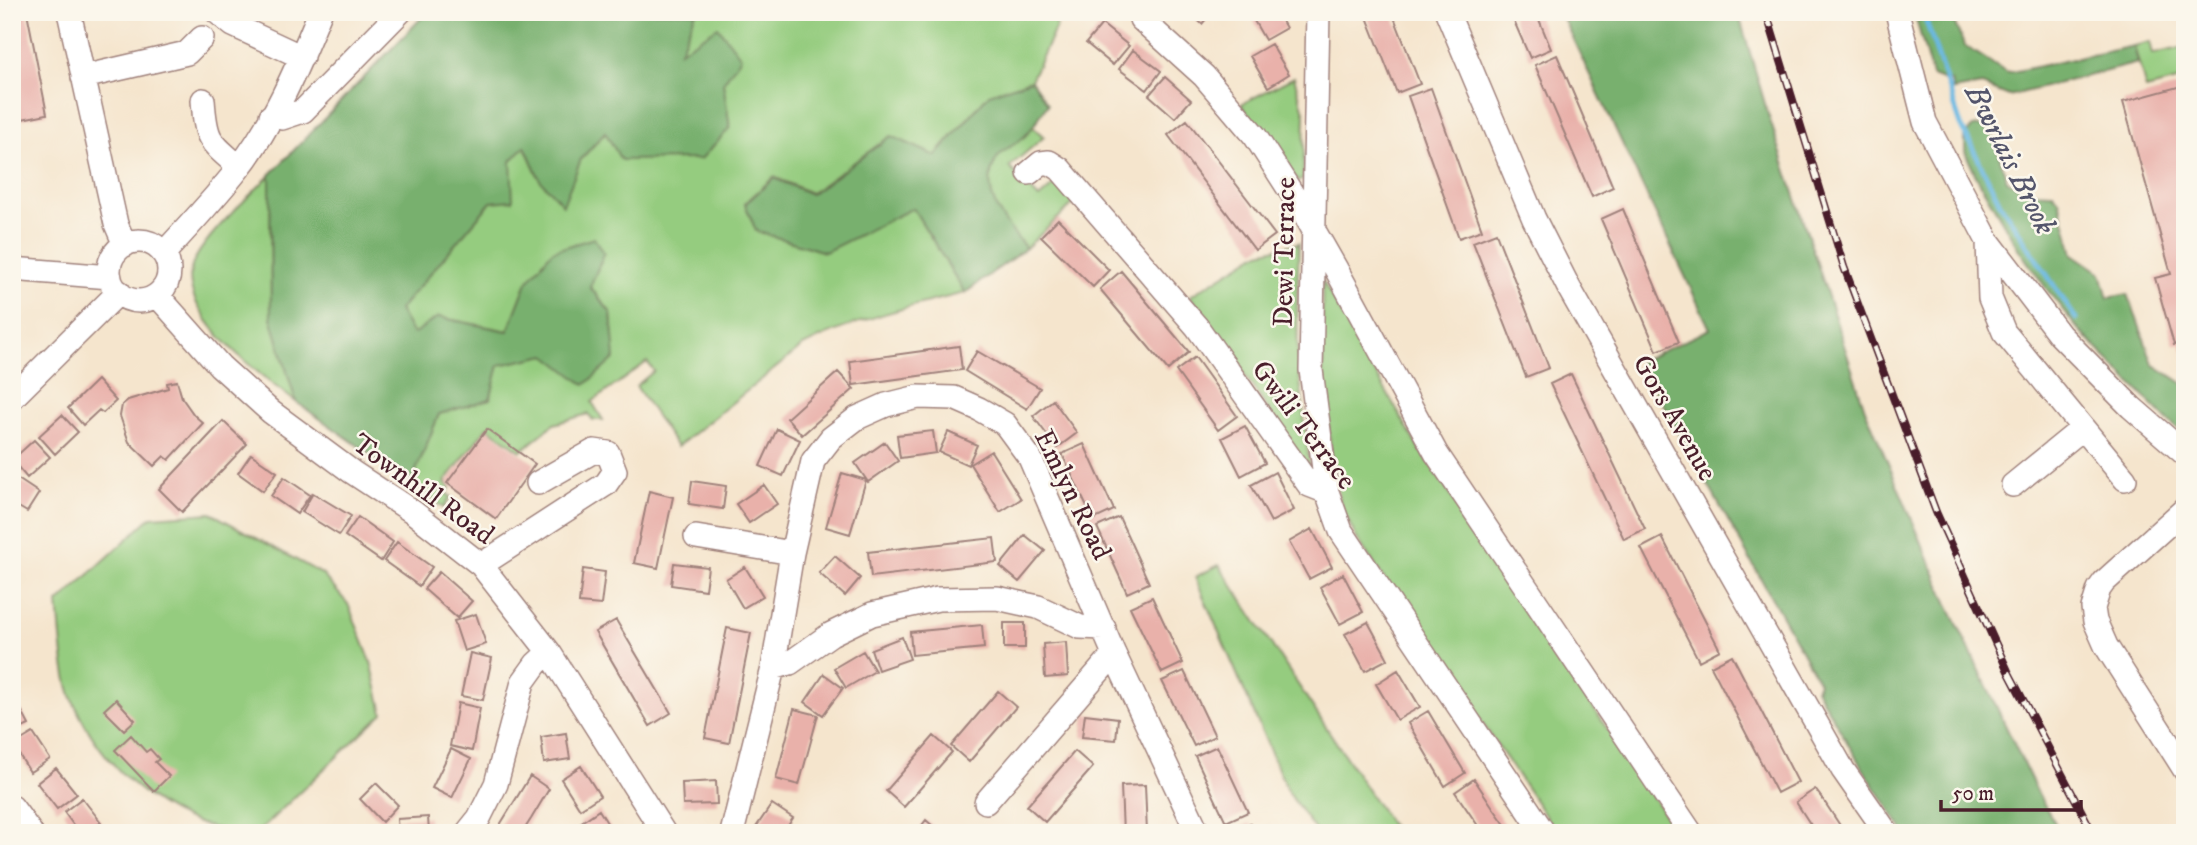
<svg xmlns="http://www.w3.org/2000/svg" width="2197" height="845" viewBox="0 0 2197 845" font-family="'IM FELL DW Pica',serif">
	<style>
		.green { fill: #95cc7f; stroke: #707655; stroke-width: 2 }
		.forest { fill: #78b06e; stroke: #61684c; stroke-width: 2 }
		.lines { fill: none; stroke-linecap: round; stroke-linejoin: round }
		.stream { stroke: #67b8e2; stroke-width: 5 }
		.building { fill: #e9b1aa }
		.minor-casing { stroke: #a0827c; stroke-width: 26 }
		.minor { stroke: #fff; stroke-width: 23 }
		.rail-casing { stroke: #4a1f2b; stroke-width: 8 }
		.rail { stroke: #fbf7ec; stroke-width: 5; stroke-dasharray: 16; stroke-linecap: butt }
		.labels { text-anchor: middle; stroke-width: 5; stroke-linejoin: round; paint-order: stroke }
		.street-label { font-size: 28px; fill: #4a1f2b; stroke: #fbf7ec }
		.water-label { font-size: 30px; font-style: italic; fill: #54556b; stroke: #fbf7ec }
	</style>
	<rect width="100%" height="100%" fill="#fbf7ec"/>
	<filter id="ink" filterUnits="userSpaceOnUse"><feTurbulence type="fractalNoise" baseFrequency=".0143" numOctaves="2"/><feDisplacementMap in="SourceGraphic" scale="14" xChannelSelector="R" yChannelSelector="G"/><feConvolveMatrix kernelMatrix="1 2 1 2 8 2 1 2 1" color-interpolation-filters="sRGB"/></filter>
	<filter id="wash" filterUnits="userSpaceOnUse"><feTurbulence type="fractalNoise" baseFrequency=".00686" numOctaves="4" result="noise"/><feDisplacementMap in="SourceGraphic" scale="28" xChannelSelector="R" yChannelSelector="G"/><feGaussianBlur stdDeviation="1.57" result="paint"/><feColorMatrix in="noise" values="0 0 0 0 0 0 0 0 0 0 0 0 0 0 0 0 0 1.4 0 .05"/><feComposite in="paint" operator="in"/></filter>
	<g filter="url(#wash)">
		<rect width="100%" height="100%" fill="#f5e5cd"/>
		<path class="green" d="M696,12H1048L1057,25L1031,80L989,94L935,156L891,136L811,193L774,177L745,203L756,231L824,252L913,208L965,293C910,306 854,320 803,346L677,447L636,386L654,371L647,362L592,402L603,420H593L588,414L554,424L521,451L487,427L445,482L450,488L446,493L451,497L444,508L411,483L439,414L490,399L499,365L546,355L614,358L611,313L590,287L527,282L508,331L438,317L413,335L399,310L491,202L511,161L524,145L540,180L563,204L581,159L606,132L730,128L723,83L679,52Z
			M2150,42L2153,54L2185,47V79L2146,89L2134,46Z
			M1294,77L1305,115L1303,180L1298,181L1241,104Z
			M1032,126L1044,137L1009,167L1039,198L1056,183L1076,201L1026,248C1006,226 977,192 996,160C1003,147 1023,140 1032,126Z
			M270,175L271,317L296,402C263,377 168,309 195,259C210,231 247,199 270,175Z
			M1299,243L1297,296L1298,362L1310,470L1190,296L1260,252Z
			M1322,280L1417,445L1677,833H1557L1356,537L1341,506L1332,459L1323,374Z
			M211,513L322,574L348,604L371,662L383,713L257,833C175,833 107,776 74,703C62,676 61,632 58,603L151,517Z
			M1219,565L1396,833H1317L1288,792L1195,577Z"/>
		<path class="forest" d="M427,12H696L680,51L718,27L741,57L723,83L730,128L701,159L621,160L605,132L581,159L563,205L540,180L525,146L511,161L513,200L491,202L399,310L413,334L438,317L508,331L527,282L552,251L594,238L604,254L590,287L611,313L615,358L585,385L546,355L499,365L490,399L439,414L411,483L296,402L271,317L270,175Z
			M1560,12H1738L1768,114L1865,409L1950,609L2039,796L2061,833H1905L1860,764L1816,689L1819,682L1639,362L1710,329Z
			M1914,12H1950L1964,45L2007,73L2134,46L2138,63L2009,96L1982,85L1953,90L1951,81H1945L1932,76Z
			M1031,80L1048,104C1041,114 1034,127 1025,136C1017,144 1001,150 996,160C978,193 1006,225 1026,248L965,293L913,208L825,252L756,231L745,204L774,178L811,194L891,136L936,156L989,94Z
			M1980,126L1992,134L2007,180L2027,192L2053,193L2059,200L2073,254L2101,273L2108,298L2128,294L2153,364L2185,385V434L2167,420L2077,328L2048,291L2019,250L1977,178L1965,152V134L1973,127Z"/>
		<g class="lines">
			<path class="stream" d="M1923,12L1961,125L2001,205L2076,319"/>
		</g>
		<g id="blocks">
			<path class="building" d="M12,12H27L47,114L12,121Z
				M1189,12H1212L1202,24Z
				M1249,12H1277L1286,28L1265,40Z
				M1365,12H1392L1420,84L1397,93Z
				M1510,12H1536L1551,49L1530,58Z
				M1102,24L1129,46L1113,65L1086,43Z
				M1271,44L1289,74L1268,87L1250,56Z
				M1133,50L1161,71L1147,90L1119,69Z
				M1557,55L1613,187L1592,197L1535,65Z
				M1165,77L1191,100L1175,118L1149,95Z
				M2185,85V353H2184L2181,343L2174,345L2155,278L2171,274L2123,102Z
				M1431,88L1482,230L1459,238L1408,96Z
				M1187,120L1275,235L1255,250L1168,135Z
				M1623,209L1679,342L1657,351L1601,219Z
				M1058,219L1109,270L1093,287L1041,236Z
				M1496,233L1549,368L1526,377L1473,242Z
				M1121,271L1189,352L1168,370L1100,289Z
				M959,346L962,370L853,385L850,361Z
				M977,351L1040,388L1027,409L965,371Z
				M1195,357L1237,416L1218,430L1176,371Z
				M838,372L854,389L802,435L787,418Z
				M1571,374L1645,529L1624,539L1550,384Z
				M97,380L116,401L103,413L99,410L83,425L68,408Z
				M177,381L182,398L194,415L203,423L169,460L164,456L154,466L129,442L120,416L122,405L128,400L168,388L167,383Z
				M1053,400L1077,433L1057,448L1033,416Z
				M62,415L78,432L55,454L39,436Z
				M223,421L247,444L182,512L159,489Z
				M1245,426L1265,463L1241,476L1222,438Z
				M487,429L535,464L496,519L447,483Z
				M777,429L800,440L783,476L760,466Z
				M933,431L936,453L900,458L897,435Z
				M948,432L977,445L968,465L939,452Z
				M34,440L50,457L27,478L12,460Z
				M885,442L898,461L868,482L855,463Z
				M1084,444L1114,510L1093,520L1062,454Z
				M991,451L1021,499L1000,512L970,464Z
				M251,454L277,472L263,491L238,473Z
				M1275,472L1294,510L1271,522L1251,485Z
				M842,473L866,480L850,534L826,527Z
				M12,475L39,493L27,512L12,503Z
				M284,477L310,495L297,514L271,496Z
				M692,481L726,486L723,509L689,504Z
				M764,485L777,504L749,523L736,504Z
				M649,491L673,497L658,568L634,563Z
				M313,493L351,516L339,535L302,512Z
				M358,517L393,542L381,561L345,536Z
				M1119,517L1149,583L1127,593L1097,527Z
				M1312,529L1332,567L1309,579L1289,542Z
				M1025,535L1045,551L1019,582L1000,566Z
				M1662,537L1720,650L1699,661L1641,548Z
				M994,538L997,562L871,577L868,552Z
				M397,542L432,567L419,586L384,561Z
				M835,556L860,578L845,596L819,573Z
				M674,563L708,567L705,590L671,585Z
				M745,567L763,596L743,608L726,579Z
				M583,569L605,572L601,605L579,603Z
				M439,572L472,601L457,618L424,589Z
				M1343,574L1363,612L1340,624L1320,587Z
				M1152,597L1183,663L1162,673L1130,607Z
				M476,614L486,644L464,651L454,621Z
				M616,620L671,713L650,726L595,632Z
				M1368,622L1388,659L1365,671L1345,634Z
				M1004,623H1025V648H1004Z
				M982,625L984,648L912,655L910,632Z
				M727,628L751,633L729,743L705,738Z
				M902,637L910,659L878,670L871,649Z
				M1066,642L1068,676L1045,678L1043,644Z
				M863,651L875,671L846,688L834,668Z
				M470,653L492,658L483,700L461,696Z
				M1732,655L1798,782L1777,793L1711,666Z
				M1398,670L1420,707L1397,720L1376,684Z
				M1184,671L1215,736L1194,746L1162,681Z
				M824,674L843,688L823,715L805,702Z
				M998,691L1016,707L969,762L951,746Z
				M15,698L29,725L12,733V699Z
				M116,699L135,720L124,730L104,710Z
				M458,703L480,708L472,751L450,746Z
				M794,709L818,715L799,785L776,779Z
				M1428,711L1465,773L1445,786L1408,723Z
				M1085,714L1118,718L1116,740L1082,737Z
				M33,733L50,759L30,772L13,745Z
				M566,733L570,759L544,763L541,737Z
				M131,735L146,752L150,749L159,759L155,762L169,776L154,791L115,750Z
				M934,736L952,752L904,807L886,791Z
				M1217,746L1248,812L1226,822L1195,756Z
				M451,749L471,759L452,798L432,788Z
				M1075,751L1093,767L1045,822L1027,806Z
				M581,766L600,796L580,809L561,779Z
				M56,768L77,794L57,809L37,783Z
				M530,776L549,789L531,819L522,833H495Z
				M1474,779L1494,809L1511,833H1483L1455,792Z
				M716,781L717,804L683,805L682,783Z
				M376,783L398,805L382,822L360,799Z
				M1145,785L1147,833H1123L1121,786Z
				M1815,789L1824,801L1845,833H1816L1796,802Z
				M82,798L101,822L88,833H79L64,812Z
				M772,804L793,818L783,833H752Z
				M599,810L609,826L614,833H586L580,823Z
				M428,817L429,833H398L397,819Z
				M926,820L941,833H916Z
				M1250,823L1255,833H1230Z"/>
		</g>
	</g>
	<g filter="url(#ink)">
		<use href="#blocks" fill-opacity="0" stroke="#a0827c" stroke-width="2"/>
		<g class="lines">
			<g class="minor-casing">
				<path id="minor" d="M69,12L116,224L125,245
					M217,12L233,25L302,57
					M1318,12L1311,370L1327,492
					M1447,12L1534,219L1569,288L1843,770L1887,833
					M1897,12L1925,122L1988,241L2060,335L2131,407L2185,454
					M1141,19L1204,76L1255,136L1300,206L1336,269L1436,453L1691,833
					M83,77L187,53L202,38
					M203,100C206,141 209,141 239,167
					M271,116L282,118L303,111L400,12
					M1029,173L1041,163L1049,162L1060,169L1197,327L1309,485L1327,492L1341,531L1544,833
					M1988,241L1990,298L2004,332L2125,479
					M109 271a30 30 0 1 1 60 0a30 30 0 1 1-60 0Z
					M164,253C189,226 215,198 238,169C274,123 298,66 320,12
					M12,269L110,277
					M157,295L220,366L271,412L352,472L413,512L481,565L549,652L664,833
					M12,398L119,292
					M2013,485L2083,428
					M2185,509L2104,582L2099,589L2093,608L2095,621L2106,646L2185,770
					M696,537L792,553
					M481,565L606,484L615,471L608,453L594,451L538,483
					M773,668L790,663L831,634L872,614L938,599L997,598L1038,607L1080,627L1104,628
					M986,802L1114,654
					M12,807L31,833
					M467,833L479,818L496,784L523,682L536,664L549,652
					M732,833L773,668L792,553L813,461L831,438L857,418L886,405L918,397L954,398L979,409L1005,424L1030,458L1114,654L1198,833"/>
			</g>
			<use href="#minor" class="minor"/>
			<g class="rail-casing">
				<path id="rail" d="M1766,12L1844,267L1936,512L2008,671L2093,833"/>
			</g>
			<use href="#rail" class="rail"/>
		</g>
	</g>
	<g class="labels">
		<g class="street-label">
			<text transform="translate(1283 252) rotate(-89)" y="10">Dewi Terrace</text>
			<text transform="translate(1676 417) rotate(60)" y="10">Gors Avenue</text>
			<text transform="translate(1305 424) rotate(53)" y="10">Gwili Terrace</text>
			<text transform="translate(424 488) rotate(36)" y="10">Townhill Road</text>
			<text transform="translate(1074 494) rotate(64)" y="10">Emlyn Road</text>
		</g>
		<g class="water-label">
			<text transform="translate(2011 159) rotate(63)" y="10">Bwrlais Brook</text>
		</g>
	</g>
	<rect width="2197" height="845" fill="none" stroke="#fbf7ec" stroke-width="42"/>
	<path d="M1941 800v10h140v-10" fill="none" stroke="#4a1f2b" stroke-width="3.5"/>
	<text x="1952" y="800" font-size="21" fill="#4a1f2b" stroke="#fbf7ec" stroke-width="5" paint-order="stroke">50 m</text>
</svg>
